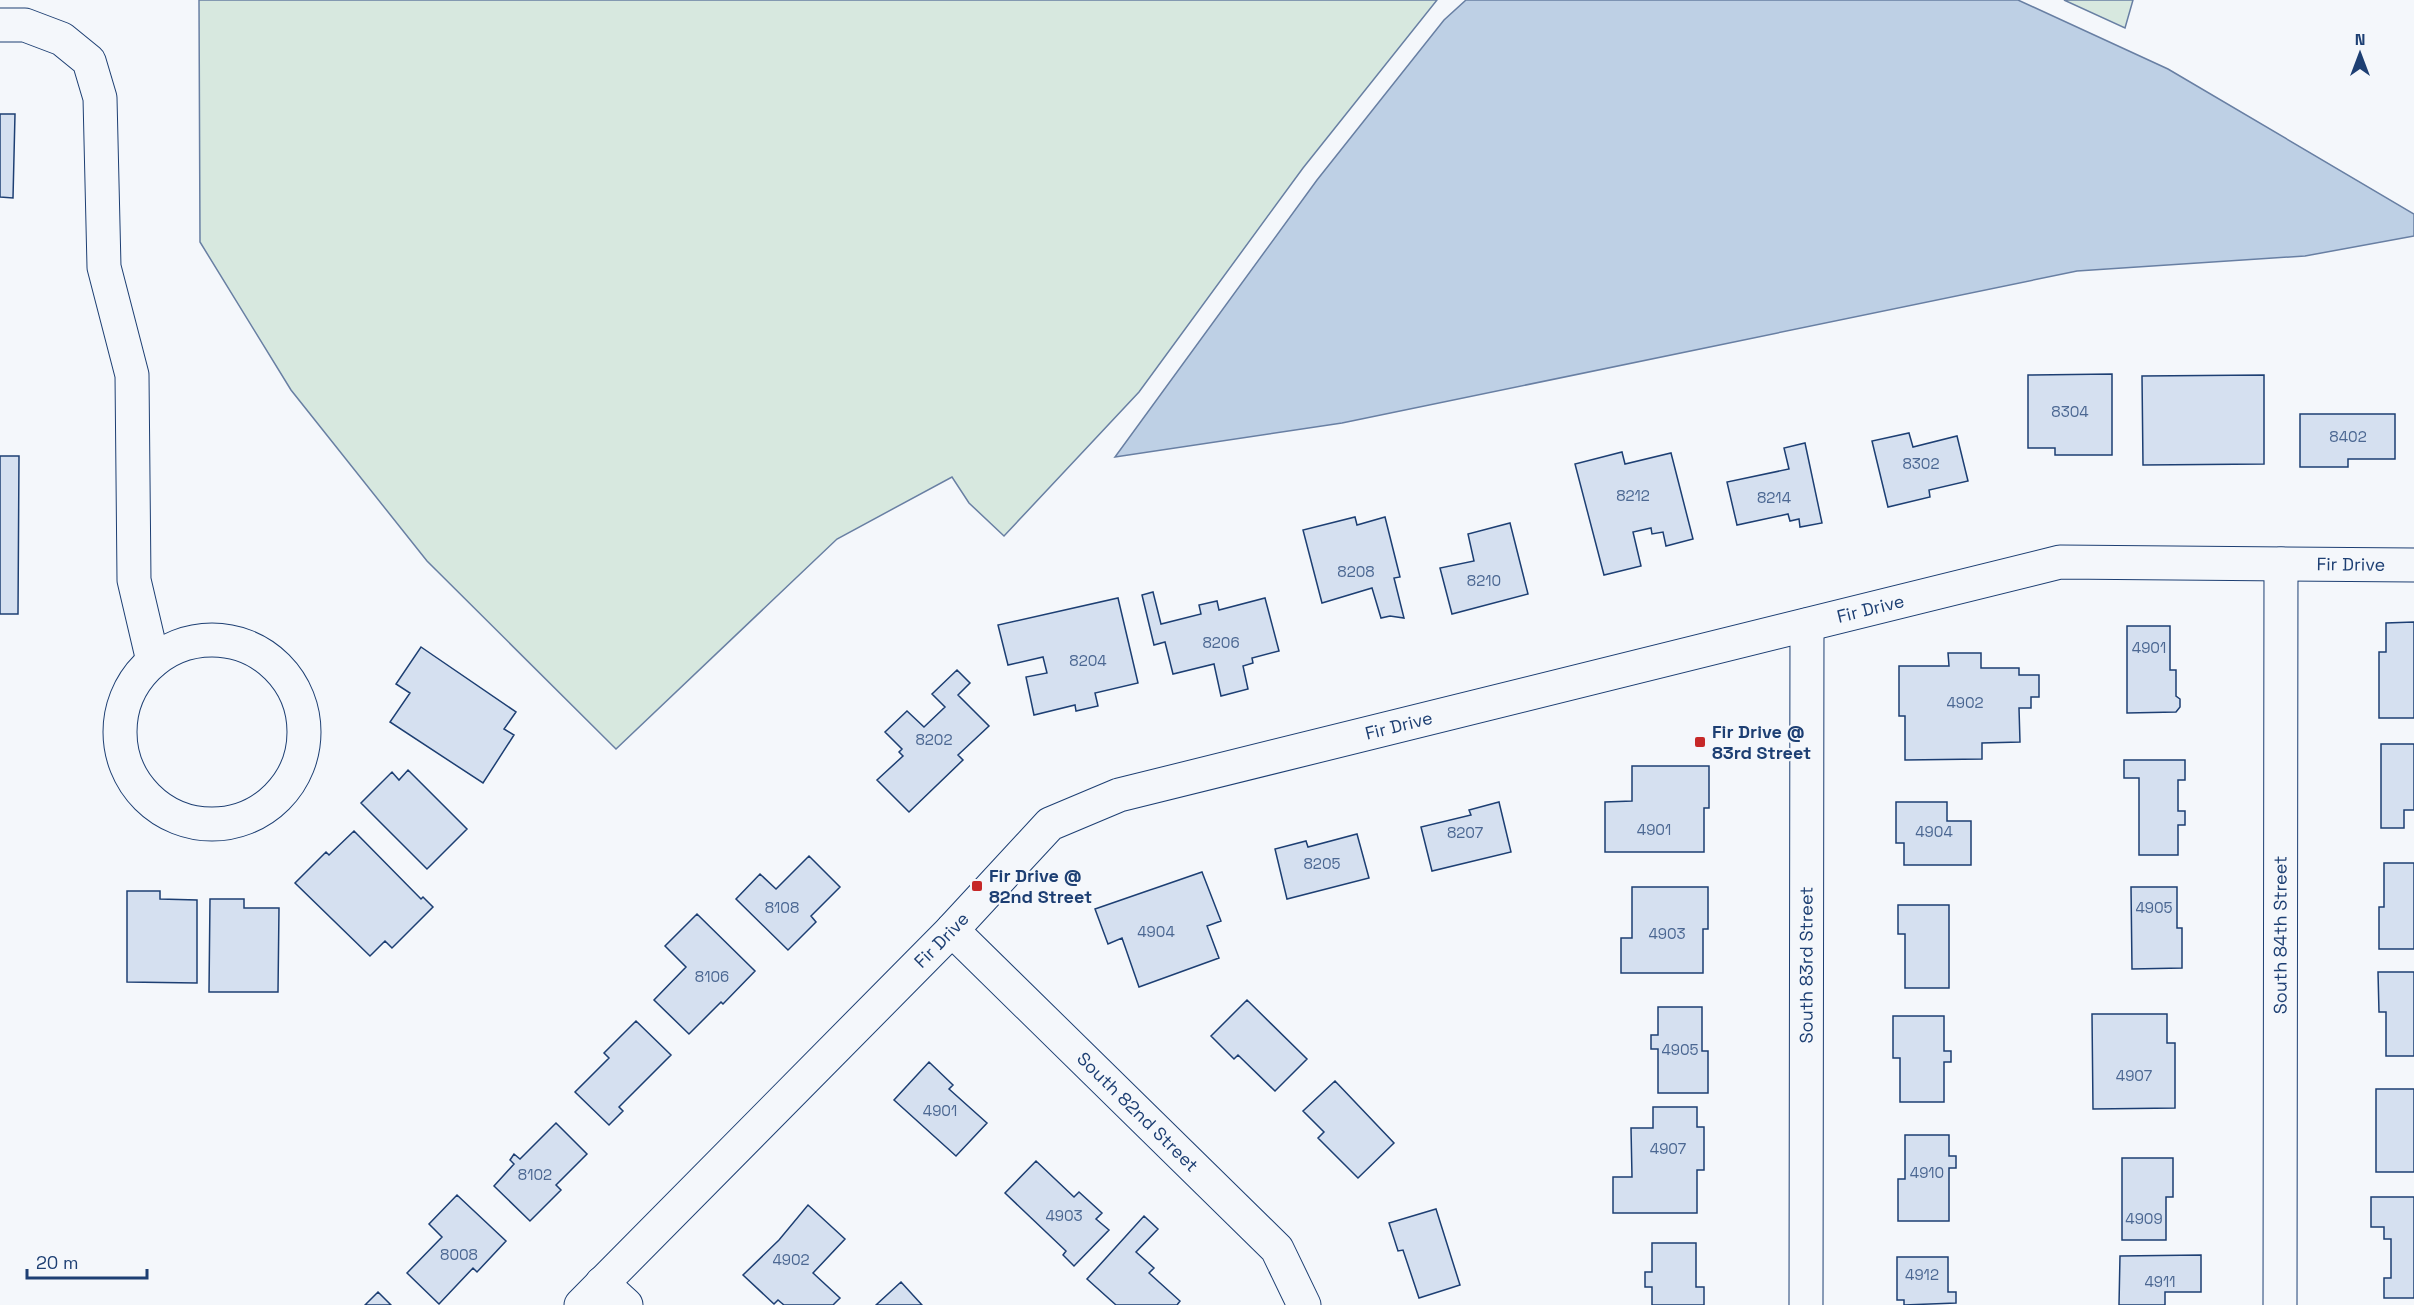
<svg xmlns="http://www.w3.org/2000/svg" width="2414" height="1305" viewBox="0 0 2414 1305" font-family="'Space Grotesk',sans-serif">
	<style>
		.green { fill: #d7e8df; stroke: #687fa3; stroke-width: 1.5 }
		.water { fill: #bed0e5; stroke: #687fa3; stroke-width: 1.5 }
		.building { fill: #d5e0f0; stroke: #1d3f73; stroke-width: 1.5 }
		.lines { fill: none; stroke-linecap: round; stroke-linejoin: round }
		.minor-casing { stroke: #1d3f73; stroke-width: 35 }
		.minor { stroke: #f4f7fb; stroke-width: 33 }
		.poi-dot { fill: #c62828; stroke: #f4f7fb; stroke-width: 2 }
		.labels { text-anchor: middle; stroke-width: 4.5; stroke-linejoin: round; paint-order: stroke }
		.number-label { font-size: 15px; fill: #4b6792 }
		.street-label { font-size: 18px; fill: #1d3f73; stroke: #f4f7fb }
		.poi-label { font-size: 18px; font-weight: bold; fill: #1d3f73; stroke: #f4f7fb; text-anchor: start }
	</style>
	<rect width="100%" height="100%" fill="#f4f7fb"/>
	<path class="green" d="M199,0H1437L1303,168L1139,392L1004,536L969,503L952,477L837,539L616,749L427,561L291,390L200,242Z
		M2064,0H2133L2125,28Z"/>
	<path class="water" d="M1466,0H2018L2168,69L2414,214V236L2305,256L2077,271L1342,423L1115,457L1317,180L1444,20Z"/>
	<path class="building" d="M0,114H15L13,198L0,197Z
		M2112,374V455H2055V448H2028V375Z
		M2264,375V464L2143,465L2142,376Z
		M2300,414H2395V459H2348V467H2300Z
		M1909,433L1913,447L1957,436L1968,481L1929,490L1930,497L1888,507L1872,441Z
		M1805,443L1822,523L1800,527L1799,519L1790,521L1788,514L1737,525L1727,482L1789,469L1784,448Z
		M1622,452L1625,464L1671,453L1693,539L1666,546L1663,532L1652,534L1651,528L1633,532L1641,566L1604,575L1575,464Z
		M0,456H19L18,614H0Z
		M1355,517L1357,525L1385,517L1400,577L1394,578L1404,618L1390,616L1381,618L1372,588L1322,603L1303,530Z
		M1510,523L1528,594L1452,614L1440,568L1474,561L1468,534Z
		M1153,592L1161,624L1201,614L1199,605L1217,601L1219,610L1265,598L1279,651L1252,658L1253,663L1243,666L1248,689L1221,696L1214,664L1173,674L1165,642L1154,645L1142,595Z
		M1118,598L1138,683L1095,693L1098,706L1076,711L1075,705L1034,715L1026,677L1047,673L1043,657L1008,665L998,625Z
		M2414,622V718H2379V652H2386V623Z
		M2127,626H2170V670H2176V696L2180,699V707L2176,712L2127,713Z
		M421,647L516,712L504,729L514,735L483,783L390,722L410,693L396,684Z
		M1948,653H1981V668H2019V675H2039V697H2031V708H2019L2020,742L1982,743V759L1905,760V716H1899V666H1949Z
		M957,670L970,683L958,695L989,726L958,755L963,760L909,812L877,780L903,756L899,752L902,749L885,732L907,711L924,727L945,707L932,694Z
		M2381,744H2414V810H2404V828H2381Z
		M2124,760H2185V780H2178V811H2185V825H2178V855H2139V778H2124Z
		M1632,766H1709V808H1704V852H1605V802L1632,801Z
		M408,770L467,829L427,869L361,803L392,772L399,780Z
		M1499,802L1511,852L1432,871L1421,827L1471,815L1469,810Z
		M1896,802H1947V821H1971V865H1904V843H1896Z
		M354,831L421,899L423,897L433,907L392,948L385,941L370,956L295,883L326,852L329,855Z
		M1357,834L1369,878L1287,899L1275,849L1306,841L1308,847Z
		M809,856L840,887L811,916L816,922L788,950L736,899L760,874L776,889Z
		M2384,863H2414V949H2379V907H2384Z
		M1202,872L1221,921L1207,926L1219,958L1139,987L1122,938L1108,944L1095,909Z
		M1632,887H1708V929H1703V973H1621V938H1632Z
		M2131,887H2177V928H2182V968L2132,969Z
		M127,891H160V899L197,900V983L127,982Z
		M210,899H244V908H279L278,992H209Z
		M1898,905H1949V988H1905V934H1898Z
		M697,914L755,971L723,1004L721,1002L689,1034L654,1000L686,967L665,946Z
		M2378,972H2414V1056H2386V1012H2379Z
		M1247,1000L1307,1059L1275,1091L1238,1055L1234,1059L1211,1036Z
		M1658,1007H1702V1051H1708V1093H1658V1049H1651V1035H1658Z
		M2092,1014H2167V1043H2175V1108L2093,1109Z
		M1893,1016H1944V1051H1951V1062H1944V1102H1900V1058H1893Z
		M636,1021L671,1055L619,1107L623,1111L609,1125L575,1092L609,1058L604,1053Z
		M929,1062L953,1085L949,1089L987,1123L956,1156L894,1100Z
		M1335,1081L1394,1143L1358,1178L1318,1138L1324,1132L1303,1111Z
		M2376,1089H2414V1172H2376Z
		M1653,1107H1697V1127H1704V1170H1697V1213H1613V1177H1632L1631,1128H1653Z
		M556,1123L587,1154L556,1185L561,1190L530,1221L494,1186L514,1164L510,1160L514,1154L520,1159Z
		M1905,1135H1949V1156H1956V1168H1949V1221H1898V1179H1905Z
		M2122,1158H2173V1197H2166V1240H2122Z
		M1036,1161L1074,1197L1079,1192L1102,1213L1096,1219L1109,1230L1074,1266L1063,1255L1066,1251L1005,1193Z
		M457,1195L506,1241L477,1272L473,1268L439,1304L407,1273L442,1237L429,1224Z
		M2371,1197H2414V1298H2384V1278H2391V1239H2384V1227H2371Z
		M808,1205L845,1239L813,1273L840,1298L833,1305H784L778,1300L774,1304L743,1275L779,1240Z
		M1436,1209L1460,1285L1419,1298L1403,1250L1398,1251L1389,1223Z
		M1144,1216L1158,1229L1136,1252L1154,1268L1149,1273L1180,1301L1177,1305H1116L1087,1279Z
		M1652,1243H1696V1287H1704V1305H1652V1287H1645V1272H1652Z
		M2201,1255V1292H2165V1305H2119L2120,1256Z
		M1897,1257H1948V1292H1956V1303L1904,1305V1300H1897Z
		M901,1282L922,1305H876Z
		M378,1292L391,1305H365Z"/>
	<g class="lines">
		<g class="minor-casing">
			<g id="minor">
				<path d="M0,25H25L62,39L89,61L100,98L104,267L132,375L134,580L153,661"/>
				<circle cx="212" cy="732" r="92"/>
				<path id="s1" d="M952,930L1277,1249L1304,1305"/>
				<path d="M602,1283L626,1305"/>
				<path id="s2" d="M581,1305L952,930L1050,824L1119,795L2060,562L2414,565"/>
				<path id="s3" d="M1806,1305L1807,625"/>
				<path id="s4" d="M2280,1305L2281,564"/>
			</g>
		</g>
		<use href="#minor" class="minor"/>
	</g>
	<g class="poi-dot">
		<rect x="1694" y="736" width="12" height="12" rx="3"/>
		<rect x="971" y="880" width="12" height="12" rx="3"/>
	</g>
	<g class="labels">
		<g class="number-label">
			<text x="2070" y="417">8304</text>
			<text x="2348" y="442">8402</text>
			<text x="1921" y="469">8302</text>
			<text x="1633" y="501">8212</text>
			<text x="1774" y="503">8214</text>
			<text x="1356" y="577">8208</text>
			<text x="1484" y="586">8210</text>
			<text x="1221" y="648">8206</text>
			<text x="2149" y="653">4901</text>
			<text x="1088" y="666">8204</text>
			<text x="1965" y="708">4902</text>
			<text x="934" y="745">8202</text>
			<text x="1654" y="835">4901</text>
			<text x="1934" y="837">4904</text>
			<text x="1465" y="838">8207</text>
			<text x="1322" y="869">8205</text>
			<text x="782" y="913">8108</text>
			<text x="2154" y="913">4905</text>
			<text x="1156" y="937">4904</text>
			<text x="1667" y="939">4903</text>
			<text x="712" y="982">8106</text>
			<text x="1680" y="1055">4905</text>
			<text x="2134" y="1081">4907</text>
			<text x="940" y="1116">4901</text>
			<text x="1668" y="1154">4907</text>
			<text x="1927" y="1178">4910</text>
			<text x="535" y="1180">8102</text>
			<text x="1064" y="1221">4903</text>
			<text x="2144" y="1224">4909</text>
			<text x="459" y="1260">8008</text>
			<text x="791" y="1265">4902</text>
			<text x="1922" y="1280">4912</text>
			<text x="2160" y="1287">4911</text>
		</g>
		<g class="street-label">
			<text dy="6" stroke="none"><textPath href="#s2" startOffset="2007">Fir Drive</textPath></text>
			<text dy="6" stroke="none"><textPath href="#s2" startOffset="1521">Fir Drive</textPath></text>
			<text dy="6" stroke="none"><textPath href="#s2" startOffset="1035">Fir Drive</textPath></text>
			<text dy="6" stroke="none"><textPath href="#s4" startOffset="370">South 84th Street</textPath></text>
			<text dy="6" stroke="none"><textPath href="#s2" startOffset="513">Fir Drive</textPath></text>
			<text dy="6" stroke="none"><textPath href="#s3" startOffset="340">South 83rd Street</textPath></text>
			<text dy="6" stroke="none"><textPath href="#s1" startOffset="260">South 82nd Street</textPath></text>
		</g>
		<g class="poi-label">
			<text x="1712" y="738">Fir Drive @<tspan x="1712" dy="21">83rd Street</tspan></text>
			<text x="989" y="882">Fir Drive @<tspan x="989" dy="21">82nd Street</tspan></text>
		</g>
	</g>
	<g transform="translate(2360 54)" stroke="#f4f7fb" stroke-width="4.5" paint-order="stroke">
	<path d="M0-4.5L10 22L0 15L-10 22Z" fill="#1d3f73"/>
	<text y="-9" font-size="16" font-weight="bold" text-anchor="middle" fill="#1d3f73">N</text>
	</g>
	<path d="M27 1269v9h120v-9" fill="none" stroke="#1d3f73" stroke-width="3"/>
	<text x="36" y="1269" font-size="18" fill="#1d3f73" stroke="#f4f7fb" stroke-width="4.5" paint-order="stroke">20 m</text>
</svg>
